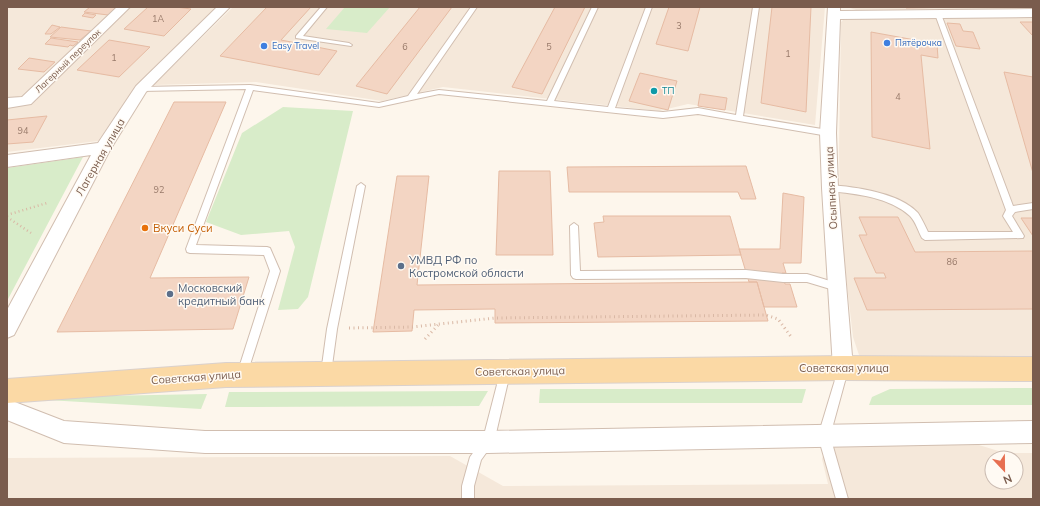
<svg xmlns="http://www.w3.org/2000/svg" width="1040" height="506" viewBox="0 0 1040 506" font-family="Mulish,sans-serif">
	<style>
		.residential { fill: #f5e8da; fill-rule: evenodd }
		.green { fill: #d8ecc9 }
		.building { fill: #f3d5c3; stroke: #e6bba3 }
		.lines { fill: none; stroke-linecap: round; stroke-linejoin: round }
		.service-casing { stroke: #d1beb0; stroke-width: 2 }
		.minor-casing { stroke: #d1beb0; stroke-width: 2 }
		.primary-casing { stroke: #dad1cd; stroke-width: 2 }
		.path-far1 { stroke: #d9b8a5; stroke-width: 2.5; stroke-dasharray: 1 3; stroke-linecap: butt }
		.path { stroke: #d9b8a5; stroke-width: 3; stroke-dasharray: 1 3.5; stroke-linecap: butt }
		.service { fill: #fff; fill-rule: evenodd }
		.minor { fill: #fff; fill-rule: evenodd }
		.primary { fill: #fbd9a5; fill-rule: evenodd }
		.shop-dot { fill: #3f7fe0; stroke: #fffaf3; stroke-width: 1.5 }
		.culture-dot { fill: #0f9aa8; stroke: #fffaf3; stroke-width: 1.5 }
		.food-dot { fill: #e8710a; stroke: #fffaf3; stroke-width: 1.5 }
		.service-dot { fill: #5c6f8a; stroke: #fffaf3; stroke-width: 1.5 }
		.labels { text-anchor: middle; stroke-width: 3; stroke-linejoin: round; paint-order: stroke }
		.number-label { font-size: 9px; fill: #987a6a }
		.far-shop-label { font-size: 9px; fill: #366cbe; stroke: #fffaf3; text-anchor: start }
		.far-street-label { font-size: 9px; fill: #7a5c4d; stroke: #fffaf3 }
		.far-culture-label { font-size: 9px; fill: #0d838f; stroke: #fffaf3; text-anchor: start }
		.street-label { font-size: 11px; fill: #7a5c4d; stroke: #fffaf3 }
		.food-label { font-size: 11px; fill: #c56008; stroke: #fffaf3; text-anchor: start }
		.service-label { font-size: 11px; fill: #4e5e75; stroke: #fffaf3; text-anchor: start }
	</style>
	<rect width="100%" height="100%" fill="#fdf6ec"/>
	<path class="residential" d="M7,7H220L133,90L98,141L7,152Z
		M233,7H825L815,125L688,104L659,111L443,87L382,101L256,82L154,85Z
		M847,7H1033V9L856,10Z
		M1033,17V358L865,359L859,355L853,337L840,225L839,152L841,22L843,20L848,19Z
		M966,441L1005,453H1033V499H7V458L450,456L503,486L828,484L822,459L825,449L836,444ZM992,458H1016V482H992Z"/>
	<path class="green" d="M345,7H390L367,33L326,29Z
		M283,107L353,111L308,297L298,309L278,310L295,247L289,231L241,235L206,222L242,133Z
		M83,157L7,301V168Z
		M1033,388V405H869L872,397L890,389Z
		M540,389H806L802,403H539Z
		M488,391L479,406L225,407L229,392Z
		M207,394L201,409L47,400L49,397Z"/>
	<path class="building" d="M90,7H117L108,15L84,12Z
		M148,7H176L191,9L164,36L124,29Z
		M267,7H311L281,40L337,51L319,75L220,56Z
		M420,7H452L387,94L356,86Z
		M555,7H585L542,94L512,87Z
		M669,7H700L688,51L656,44Z
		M772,7H811L806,112L761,103Z
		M905,7H960L906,8Z
		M85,13L96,15L93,18L82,16Z
		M1020,22H1033V36Z
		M947,23L960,24L963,31L973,32L980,49L956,46Z
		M52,25L60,27L51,34H45Z
		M61,27L91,31L80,40L50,37Z
		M871,32L937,44L938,58L921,55L930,149L872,137Z
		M51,38L78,42L73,46L70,45L68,47L45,44Z
		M109,40L150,47L119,77L77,70Z
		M29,58L55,62L44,72L18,69Z
		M1004,72L1033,77V173Z
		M640,73L677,81L668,110L629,101Z
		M700,94L727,98L725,110L698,106Z
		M174,102H226L150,278L249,277L233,329L57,332Z
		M47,116L33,142L7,144V120Z
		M746,166L756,199H741L738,192H569L567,167Z
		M499,171H550L553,255H496Z
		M397,176H429L417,285L757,282L768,321L495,323V309L414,310L412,331L373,332Z
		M783,193L804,197L801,263H783L786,273H782L785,284H790L797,307H764L757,282H749L739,249H780Z
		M603,216H730L741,255L598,257L594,223L604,222Z
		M859,217H898L915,252L1033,251V309L867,310L854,278H886L884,273H876L859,235H867Z
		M1021,218H1033V236Z"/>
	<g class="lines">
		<g class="service-casing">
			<path id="service" d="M321,7H327L303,36L349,43L352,45L351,46L296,38V36Z
				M471,7H477L417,94L439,90L547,101L592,7H598L554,101L608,107L646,7H652L615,108L663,112L698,108L736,115L753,7H759L743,116L828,130L832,133L828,136L698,114L663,118L439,94L379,107L253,90L196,245L267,247L270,248L280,271L247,374L246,377L242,379L238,377L237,374L270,271L264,255L190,253L187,252L186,249L246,89L141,91L137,89L141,87L250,85L379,103L408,96Z
				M938,12L941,14L1013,206L1033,203V209L1015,212L1012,216L1024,236L1023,238L925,240L922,238C918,231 916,222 910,216C889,197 857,194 830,191L826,188L830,185C856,187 900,193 918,213C922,219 925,226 928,232H1013L1003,216L1006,210L935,14Z
				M361,183L365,186L337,329L331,373L330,376L326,378L322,376L321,373L327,329L357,186Z
				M574,223L578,226L580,271L746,270L783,274H807L840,284L842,287L840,290L837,291L807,282H783L746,278L576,279L573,278L571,275L570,226Z
				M843,365L847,367L848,370L830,436L848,499H836L818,436L838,370L839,367Z
				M505,368L509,370L510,373L494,442L481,460L474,486V499H462V486L470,457L483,439L500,373L501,370Z"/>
		</g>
		<g class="minor-casing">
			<path id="minor" d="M117,7H130L31,104L7,108V98L22,97Z
				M217,7H230L146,92L110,150L14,335L7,338V310L91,155L7,167V155L98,143L136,86Z
				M828,7H840V11L1033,9V17L840,19L836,133L838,188L853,368L850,375L843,378L836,375L833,368L822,188L820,133Z
				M7,399L64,421L205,431H488L1033,421V443L488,453H205L64,443L7,420Z"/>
		</g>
		<g class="primary-casing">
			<path id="primary" d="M843,356L1033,357V381L843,380L226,387L7,403V379L226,363Z"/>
		</g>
		<path class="path-far1" d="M7,215L47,203
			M7,217L31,233"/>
		<path class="path" d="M349,328L412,327L495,318L766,315L778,319L792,338
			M425,339L439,324"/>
		<use href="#service" class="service"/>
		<use href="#minor" class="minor"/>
		<use href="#primary" class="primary"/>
	</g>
	<g class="shop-dot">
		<circle cx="887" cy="43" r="4"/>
		<circle cx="264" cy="46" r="4"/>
	</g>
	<circle class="culture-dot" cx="654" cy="91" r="4"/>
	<circle class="food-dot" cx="145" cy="228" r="4"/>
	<g class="service-dot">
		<circle cx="401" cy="266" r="4"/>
		<circle cx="170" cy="294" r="4"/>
	</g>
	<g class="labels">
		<g class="number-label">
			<text x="158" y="22">1А</text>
			<text x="679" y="29">3</text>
			<text x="405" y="50">6</text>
			<text x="549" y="50">5</text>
			<text x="788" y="57">1</text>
			<text x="114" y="61">1</text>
			<text x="898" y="100">4</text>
			<text x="23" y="134">94</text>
			<text x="159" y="193">92</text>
			<text x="952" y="265">86</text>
		</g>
		<g class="far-shop-label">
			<text x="895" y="46">Пятёрочка</text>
			<text x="272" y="49">Easy Travel</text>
		</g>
		<g class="far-street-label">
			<text transform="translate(68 61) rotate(-44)" y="3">Лагерный переулок</text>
		</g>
		<g class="far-culture-label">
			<text x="662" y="94">ТП</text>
		</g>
		<g class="street-label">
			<text transform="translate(100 157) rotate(-60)" y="4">Лагерная улица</text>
			<text transform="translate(831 188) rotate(-93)" y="4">Осыпная улица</text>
			<text x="844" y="372">Советская улица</text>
			<text transform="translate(520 371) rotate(-1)" y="4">Советская улица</text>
			<text transform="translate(196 377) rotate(-4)" y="4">Советская улица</text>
		</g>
		<g class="food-label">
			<text x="153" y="232">Вкуси Суси</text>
		</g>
		<g class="service-label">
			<text x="409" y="264">УМВД РФ по<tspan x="409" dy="13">Костромской области</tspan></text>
			<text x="178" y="292">Московский<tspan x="178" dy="13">кредитный банк</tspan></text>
		</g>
	</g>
	<rect width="1040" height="506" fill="none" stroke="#7a5c4d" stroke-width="16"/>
	<g transform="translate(1004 470) rotate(158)"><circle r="19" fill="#fffaf3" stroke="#cabbb1"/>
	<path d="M0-3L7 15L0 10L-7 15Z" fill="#e76f51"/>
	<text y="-6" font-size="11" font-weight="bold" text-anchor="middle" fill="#7a5c4d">N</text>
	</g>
</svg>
